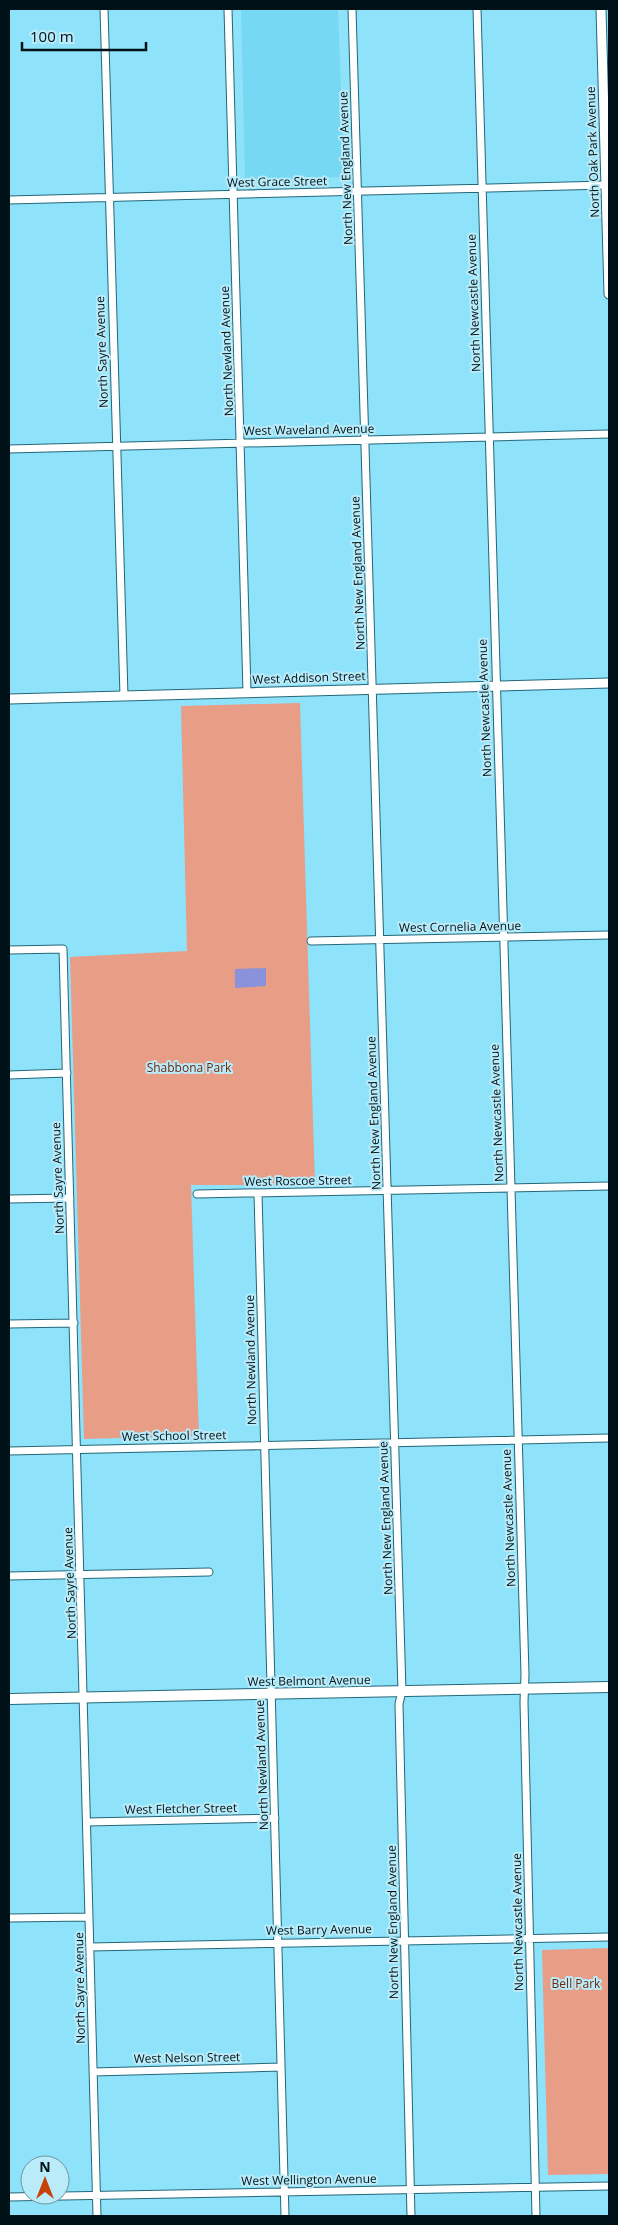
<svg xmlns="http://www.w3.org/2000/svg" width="618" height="2225" viewBox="0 0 618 2225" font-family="'Open Sans',sans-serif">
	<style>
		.built { fill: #77d8f3 }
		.green { fill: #e89d86 }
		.water { fill: #8992da }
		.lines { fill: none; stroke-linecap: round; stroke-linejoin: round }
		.minor-casing { stroke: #236778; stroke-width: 9 }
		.tertiary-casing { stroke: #236778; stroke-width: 11 }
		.secondary-casing { stroke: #236778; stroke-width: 12 }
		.minor { stroke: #fff; stroke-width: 7 }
		.tertiary { stroke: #fff; stroke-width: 9 }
		.secondary { stroke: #fff; stroke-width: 10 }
		.labels { text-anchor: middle; stroke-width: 4; stroke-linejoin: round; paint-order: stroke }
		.street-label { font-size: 12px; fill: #001117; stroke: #baebf9 }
		.park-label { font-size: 12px; fill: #6f260d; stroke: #baebf9 }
	</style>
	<rect width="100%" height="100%" fill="#8ee3fb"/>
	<path class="built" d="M241,9H338L344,177L245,180Z"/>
	<path class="green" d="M300,703L315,1185H191L199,1436L84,1439L70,957L187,951L181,706Z
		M609,1948V2174L548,2175L542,1950Z"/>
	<path class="water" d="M266,968V986L235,988V969Z"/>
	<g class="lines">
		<g class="minor-casing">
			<path id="minor" d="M104,9L124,696
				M228,9L247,692
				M352,9L402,1691L399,1704L411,2216
				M477,9L525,1674L524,1702L536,2216
				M9,200L606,185
				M9,449L609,434
				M311,941L609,935
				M9,950L63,949L97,2216
				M9,1075L67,1073
				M258,1193L285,2216
				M197,1194L609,1186
				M9,1199L70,1198
				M9,1324L74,1323
				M9,1451L609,1438
				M9,1576L209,1572
				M87,1822L275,1818
				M9,1918L89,1917
				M90,1947L609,1937
				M93,2072L281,2067
				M9,2197L609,2186"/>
		</g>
		<g class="tertiary-casing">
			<path id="tertiary" d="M601,9L609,294
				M9,699L609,683"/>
		</g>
		<g class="secondary-casing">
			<path id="secondary" d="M9,1699L609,1687"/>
		</g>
		<use href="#minor" class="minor"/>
		<use href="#tertiary" class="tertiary"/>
		<use href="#secondary" class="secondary"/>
	</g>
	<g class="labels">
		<g class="street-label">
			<text transform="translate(593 152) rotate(-92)" y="4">North Oak Park Avenue</text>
			<text transform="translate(346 168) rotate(-92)" y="4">North New England Avenue</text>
			<text transform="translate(277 182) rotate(-1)" y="4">West Grace Street</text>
			<text transform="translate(474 303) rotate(-92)" y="4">North Newcastle Avenue</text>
			<text transform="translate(227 351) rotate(-92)" y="4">North Newland Avenue</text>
			<text transform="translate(102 352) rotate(-92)" y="4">North Sayre Avenue</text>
			<text transform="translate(309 430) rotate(-1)" y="4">West Waveland Avenue</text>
			<text transform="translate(358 573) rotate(-92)" y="4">North New England Avenue</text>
			<text transform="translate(309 678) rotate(-2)" y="4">West Addison Street</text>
			<text transform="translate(485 708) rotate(-92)" y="4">North Newcastle Avenue</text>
			<text transform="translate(460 927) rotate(-1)" y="4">West Cornelia Avenue</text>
			<text transform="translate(374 1113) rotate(-92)" y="4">North New England Avenue</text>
			<text transform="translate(497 1113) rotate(-92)" y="4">North Newcastle Avenue</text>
			<text transform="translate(58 1178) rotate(-92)" y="4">North Sayre Avenue</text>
			<text transform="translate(298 1181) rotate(-1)" y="4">West Roscoe Street</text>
			<text transform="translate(251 1360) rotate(-91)" y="4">North Newland Avenue</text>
			<text transform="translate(174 1436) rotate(-1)" y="4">West School Street</text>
			<text transform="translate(386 1518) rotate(-92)" y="4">North New England Avenue</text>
			<text transform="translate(509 1518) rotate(-92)" y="4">North Newcastle Avenue</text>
			<text transform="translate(70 1583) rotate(-92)" y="4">North Sayre Avenue</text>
			<text transform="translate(309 1681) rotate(-1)" y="4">West Belmont Avenue</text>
			<text transform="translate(262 1765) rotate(-92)" y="4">North Newland Avenue</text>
			<text transform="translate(181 1809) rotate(-1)" y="4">West Fletcher Street</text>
			<text transform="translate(393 1922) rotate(-91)" y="4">North New England Avenue</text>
			<text transform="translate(518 1922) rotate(-91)" y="4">North Newcastle Avenue</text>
			<text transform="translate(319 1930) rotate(-1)" y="4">West Barry Avenue</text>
			<text transform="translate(80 1988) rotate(-91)" y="4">North Sayre Avenue</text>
			<text transform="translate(187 2058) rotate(-1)" y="4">West Nelson Street</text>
			<text transform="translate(309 2180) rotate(-1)" y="4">West Wellington Avenue</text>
		</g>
		<g class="park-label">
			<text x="189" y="1072">Shabbona Park</text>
			<text x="576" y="1988">Bell Park</text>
		</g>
	</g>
	<rect width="618" height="2225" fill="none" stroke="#001117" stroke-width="20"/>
	<g transform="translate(45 2180)"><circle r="24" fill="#baebf9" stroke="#70949f"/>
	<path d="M0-4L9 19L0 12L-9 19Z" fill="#c84109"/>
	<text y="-8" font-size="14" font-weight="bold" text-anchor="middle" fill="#001117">N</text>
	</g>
	<path d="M22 42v8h124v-8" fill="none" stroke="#001117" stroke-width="2.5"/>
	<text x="30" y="42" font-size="15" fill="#001117" stroke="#baebf9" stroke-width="4" paint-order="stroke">100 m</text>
</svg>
